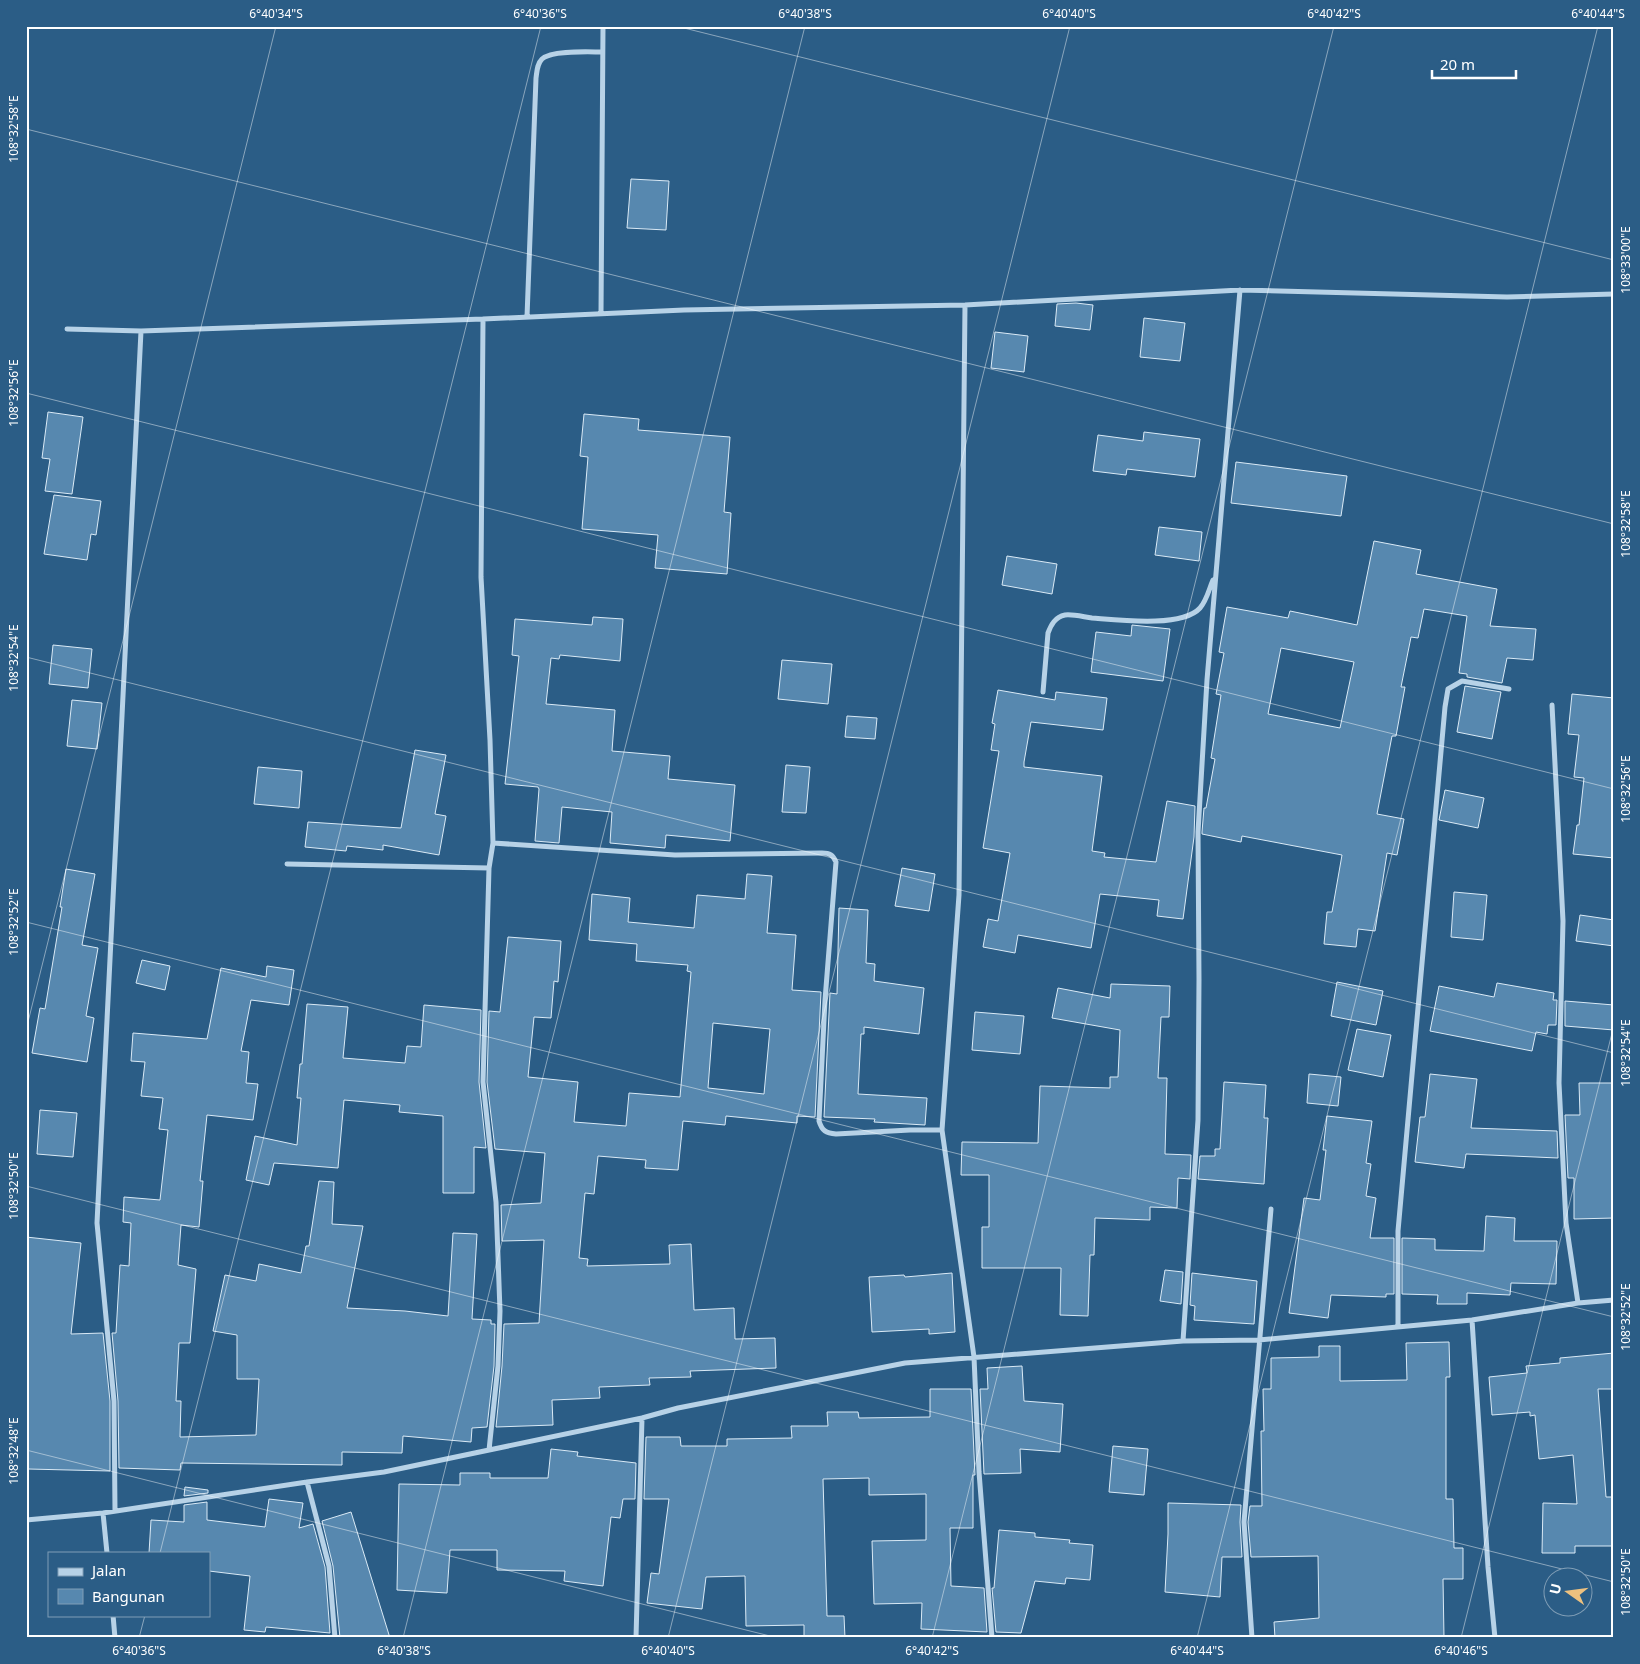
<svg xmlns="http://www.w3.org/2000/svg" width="1640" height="1664" viewBox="0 0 1640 1664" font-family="'Noto Sans',sans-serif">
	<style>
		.building { fill: #5788af; stroke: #daeaf6; fill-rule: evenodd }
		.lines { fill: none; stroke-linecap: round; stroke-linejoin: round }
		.street { stroke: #b7d2e7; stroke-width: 5 }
		.ticks { fill: none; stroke: #fff; stroke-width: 1; stroke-opacity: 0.45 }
		.neatline { fill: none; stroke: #fff; stroke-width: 2 }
		.ticks-label { font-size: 12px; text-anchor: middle; fill: #fff }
	</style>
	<rect width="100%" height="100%" fill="#2b5d86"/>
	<path class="building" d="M631,179L669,181L666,230L627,228Z
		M1076,303L1093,305L1090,330L1055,326L1057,304Z
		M1144,318L1185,323L1180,361L1140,357Z
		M995,332L1028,336L1024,372L991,368Z
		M48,412L83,417L72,494L45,491L50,459L42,458Z
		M584,414L639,419L638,430L730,437L724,512L731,513L727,574L655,568L658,535L582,529L588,457L580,456Z
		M1144,432L1200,439L1195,477L1127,469L1126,475L1093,471L1098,435L1143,441Z
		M1236,462L1347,476L1341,516L1231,503Z
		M54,495L101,501L96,535L91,534L87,560L44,554Z
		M1159,527L1202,532L1199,561L1155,555Z
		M1374,541L1421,550L1416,574L1497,589L1490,626L1536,629L1533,660L1507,658L1502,683L1467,677V674L1459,673L1467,616L1424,609L1418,638L1411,637L1401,687H1405L1396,736H1392L1377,814L1404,819L1397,855L1387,853L1375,931L1358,929L1356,947L1324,944L1327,912H1332L1342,855L1242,836L1241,842L1202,834V832L1204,808H1206L1215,759L1211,758L1221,695L1216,694L1224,653L1219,652L1227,607L1288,618L1290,611L1357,625ZM1281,648L1354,662L1340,728L1268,714Z
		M1007,556L1057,564L1052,594L1002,585Z
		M593,617L623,619L620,661L560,655L559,659L551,658L546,704L615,710L612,751L670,756L668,779L735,785L730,841L666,835L665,848L610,843L612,812L562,807L559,843L535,841L539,789L538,787L505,784L519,656L512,655L515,619L592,625Z
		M1132,625L1170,629L1163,681L1091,672L1096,632L1131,636Z
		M53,645L92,649L88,688L49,684Z
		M782,660L832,664L828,704L778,699Z
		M1465,686L1501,692L1492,739L1457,732Z
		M998,690L1055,700L1056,692L1107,698L1103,730L1031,722L1024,762V767L1102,776L1092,851L1105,853L1104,857L1156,862L1167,801L1195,806L1194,837L1183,919L1157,916L1159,900L1100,894L1091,948L1018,935L1015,953L983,947L988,919L998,921L1010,853L983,848L999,751L991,750L995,724L992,723Z
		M1572,694L1614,698V858L1573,854L1577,825H1579L1584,778L1574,777L1579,735L1568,734Z
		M72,700L102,703L97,749L67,746Z
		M847,716L877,718L875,739L845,737Z
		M415,750L446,755L435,814L446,816L439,855L383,845V850L347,846L346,851L305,847L308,822L401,828Z
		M786,765L810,767L806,813L782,812Z
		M258,767L302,771L299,808L254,804Z
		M1445,790L1484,798L1478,828L1439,820Z
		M902,868L935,874L929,911L895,906Z
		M66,869L95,874L82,945L98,948L86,1016L94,1018L87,1062L32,1053L40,1008L45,1009L62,907H60Z
		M747,874L772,876L767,933L796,935L792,990L821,992L815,1117L797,1116V1123L726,1116L725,1125L683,1121L678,1170L645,1168L646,1160L598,1156L594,1194L585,1193L579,1258L588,1259L587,1266L670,1264L669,1245L691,1244L694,1310L734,1308L735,1339L775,1338L776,1368L690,1371L691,1377L649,1378L650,1385L599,1387L600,1398L552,1400L553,1425L496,1427L502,1366L504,1324L539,1323L544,1240L502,1241L501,1205L541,1203L545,1153L495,1149L487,1082L489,1011L500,1012L508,937L561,941L558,982L554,981L551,1018L534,1017L528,1077L578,1082L574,1122L626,1126L629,1093L680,1097L691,972L687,971L688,965L636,961L637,944L589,940L592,894L630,898L628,922L694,928L697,895L745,899ZM713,1023L770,1029L764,1094L708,1088Z
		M1454,892L1487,895L1483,940L1451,937Z
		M839,908L868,910L866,963L875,964L874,981L924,988L919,1034L864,1027V1034H861L858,1094L927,1098L925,1125L874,1122L875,1119L824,1117L830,993L837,994Z
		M1580,915L1614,920V946L1576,941Z
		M142,960L170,966L165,990L136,983Z
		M267,966L294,970L289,1005L251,1000L241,1051L249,1052L246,1083L258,1084L253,1120L207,1115L200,1181H203L199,1227L181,1225L178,1265L196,1269L190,1343H179L176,1401H181L180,1437L256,1435L259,1379H237V1335L213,1331L225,1275L256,1281L259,1264L301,1273L306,1246H309L319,1181L334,1182L332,1224L363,1226L347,1308L405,1311L448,1316L453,1233L477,1234L472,1319L491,1320V1324H495L494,1366L487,1427L472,1428L471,1442L403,1436L402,1453L342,1452V1465L181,1463L180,1470L119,1468L118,1401L112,1333H116L120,1265L129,1266L131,1223L123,1222L124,1197L160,1200L168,1130L159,1129L163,1098L141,1096L145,1062L131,1061L133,1033L207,1039L221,968L266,977Z
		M1337,982L1383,991L1376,1025L1331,1016Z
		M1497,983L1554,993L1553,1000H1557L1556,1025H1548L1547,1034L1536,1032L1532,1051L1430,1031L1439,986L1494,997Z
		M1111,984L1170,986L1169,1017H1161L1158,1078H1167L1165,1154L1191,1155L1190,1179L1178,1178L1177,1208L1150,1207V1220L1095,1218L1094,1255H1090L1088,1316L1060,1315L1061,1268H982V1227H989V1175H961L962,1142L1038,1143L1040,1086L1110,1088V1077H1118L1120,1030L1052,1018L1058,988L1110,998Z
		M1565,1001L1614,1005V1030L1565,1026Z
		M307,1004L348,1007L343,1058L405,1063L407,1046L421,1047L424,1005L481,1010L479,1082L486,1148L474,1147V1193H443V1116L399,1112L400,1105L344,1100L338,1168L274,1163L269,1185L246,1180L255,1136L297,1145L301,1098H297L300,1064H302Z
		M975,1012L1024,1016L1020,1054L972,1050Z
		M1357,1029L1391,1035L1383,1077L1348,1070Z
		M1309,1074L1341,1077L1338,1106L1307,1103Z
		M1430,1074L1477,1079L1471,1128L1557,1131L1558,1158L1466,1154L1464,1168L1415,1162L1420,1117H1425Z
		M1224,1082L1266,1085L1264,1118H1268L1264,1184L1198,1179L1200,1156H1215V1149H1220Z
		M1579,1083H1614V1218L1574,1219V1178H1568L1565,1115H1580Z
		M40,1110L77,1113L73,1157L37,1154Z
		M1327,1116L1372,1121L1366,1163L1371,1164L1366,1196L1376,1198L1370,1238H1394V1294H1386V1297L1331,1295L1328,1318L1289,1313L1304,1198L1320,1200L1326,1150H1323Z
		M1486,1216L1515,1218L1514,1241H1557L1556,1284L1511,1283L1510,1295L1467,1293V1304H1437L1438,1295L1402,1294V1238L1435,1239V1250L1484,1251Z
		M26,1237L81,1243L71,1334L103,1333L110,1401V1471L28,1469Z
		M1165,1270L1183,1272L1181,1304L1160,1301Z
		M952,1273L955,1332L929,1334V1329L872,1332L869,1277L904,1275L905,1277Z
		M1192,1273L1257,1281L1254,1324L1194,1320L1195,1306L1190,1305Z
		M1449,1342L1450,1377H1446V1499H1453L1454,1548H1463V1579H1443L1444,1638H1275L1274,1622L1319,1618L1318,1556L1251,1557L1248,1522L1250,1506H1262L1261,1431H1264L1263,1389H1271V1358L1319,1357V1346H1340V1381L1407,1380L1406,1343Z
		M1614,1353V1389H1598L1606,1497H1612V1546H1575V1553H1542L1543,1503L1577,1504L1573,1455L1539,1459L1535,1415L1530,1416V1412L1492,1415L1489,1377L1527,1373L1526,1366L1560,1363V1358Z
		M1022,1366L1024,1401L1063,1404L1060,1452L1020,1449L1021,1473L984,1474L980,1389H988L987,1368Z
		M930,1389H971L975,1475H973V1528H950L951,1586L984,1588L987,1632L921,1629L922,1603L874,1604L872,1541L926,1540V1494L869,1495V1478L823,1479L827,1616H844L845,1638H804V1625L746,1626L745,1576L706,1577L702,1609L647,1603L651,1573L659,1574L669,1499H644L646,1437H680L681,1446H727V1439L792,1438L791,1426H828L827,1412H858L859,1418L930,1417Z
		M1113,1446L1148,1449L1144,1495L1109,1492Z
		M551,1449L578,1452L577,1456L636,1463L635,1499H623L620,1518L611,1517L603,1586L564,1581L565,1571L497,1570V1550H450L447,1593L397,1590L399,1484L460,1485V1473H490V1478H548Z
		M185,1487L208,1490V1493L184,1496Z
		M269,1499L303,1503L299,1528L313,1524L325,1567L330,1633L266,1627L265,1632L244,1630L250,1576L209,1571V1553H149L151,1520L184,1522V1505L207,1502V1520L265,1527Z
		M1168,1503L1241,1505L1240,1522L1242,1557H1222L1220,1597L1165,1592L1168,1534Z
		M351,1512L390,1638H340L333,1566L322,1521Z
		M999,1530L1035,1533V1537L1070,1540L1069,1543L1093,1545L1090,1580L1066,1578L1065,1584L1035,1581L1021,1633L996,1632L992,1588H994Z"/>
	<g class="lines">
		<path class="street" d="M601,314L603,26
			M527,317L536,78C537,71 537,64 542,59C552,50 588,52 602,52
			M67,329L141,331L483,319
			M1043,692L1048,633C1051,625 1055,617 1065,615C1073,614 1084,617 1092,618C1118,620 1182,628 1200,608C1207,600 1209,589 1213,580
			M1552,705L1563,921L1559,1083L1566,1223L1578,1303
			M493,843L675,855L822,853C830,853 833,855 836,862L825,1000L819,1121C822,1131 826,1133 836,1134L910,1130H942L974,1357L979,1472L992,1638
			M287,864L489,868
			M942,1130L959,895L965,305
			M1472,1320L1488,1567L1495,1638
			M1398,1325V1231L1445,707L1448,689L1462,681L1509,689
			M1183,1341L1198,1120L1199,979L1198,832L1207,680L1240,290
			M489,1450L498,1366L500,1311L496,1202L483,1082L489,868L493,843L490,740L481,577L483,319L684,310L965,305L1240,290L1507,297L1614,294
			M307,1482L329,1566L335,1638
			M115,1511L114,1401L97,1223L141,331
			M103,1513L107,1553
			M26,1520L103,1513L307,1482L384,1472L642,1418L678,1408L905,1363L1183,1341L1259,1340L1472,1320L1578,1303L1614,1300
			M113,1615L115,1638
			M636,1638L642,1418
			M1252,1638L1244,1522L1271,1209"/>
	</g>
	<path class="ticks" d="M676,26L1614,260M26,129L1614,524M26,393L1614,789M26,657L1614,1053M26,922L1614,1317M26,1030L276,26M26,1186L1614,1582M26,1450L778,1638M160,1553L541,26M139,1638L145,1615M403,1638L805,26M668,1638L1070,26M932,1638L1334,26M1197,1638L1598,26M1461,1638L1614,1025"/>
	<rect width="1640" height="1664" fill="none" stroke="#2b5d86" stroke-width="55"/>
	<rect x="48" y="1552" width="162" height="65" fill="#2b5d86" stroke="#809eb6"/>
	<rect x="58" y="1568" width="25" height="8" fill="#b7d2e7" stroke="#809eb6"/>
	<text x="92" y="1576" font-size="15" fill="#ffffff">Jalan</text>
	<rect x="58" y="1589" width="25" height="15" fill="#5788af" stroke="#809eb6"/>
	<text x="92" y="1602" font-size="15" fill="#ffffff">Bangunan</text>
	<g transform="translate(1568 1592) rotate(284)"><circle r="24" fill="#2b5d86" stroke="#809eb6"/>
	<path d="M0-4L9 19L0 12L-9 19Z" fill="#edc17f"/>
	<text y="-8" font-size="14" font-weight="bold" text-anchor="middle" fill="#ffffff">U</text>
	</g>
	<path d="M1432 70v8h84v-8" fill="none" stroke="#ffffff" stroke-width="2.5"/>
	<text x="1440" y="70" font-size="15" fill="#ffffff" stroke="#2b5d86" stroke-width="4" paint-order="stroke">20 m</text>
	<rect x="28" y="28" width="1584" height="1608" class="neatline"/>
	<g class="ticks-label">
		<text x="276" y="18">6°40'34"S</text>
		<text x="540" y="18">6°40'36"S</text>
		<text x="805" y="18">6°40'38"S</text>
		<text x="1069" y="18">6°40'40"S</text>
		<text x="1334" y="18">6°40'42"S</text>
		<text x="1598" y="18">6°40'44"S</text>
		<text transform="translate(14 129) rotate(-90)" y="4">108°32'58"E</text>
		<text transform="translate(1626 260) rotate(-90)" y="4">108°33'00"E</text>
		<text transform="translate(14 393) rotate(-90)" y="4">108°32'56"E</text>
		<text transform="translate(1626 524) rotate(-90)" y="4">108°32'58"E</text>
		<text transform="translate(14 658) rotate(-90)" y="4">108°32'54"E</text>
		<text transform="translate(1626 789) rotate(-90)" y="4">108°32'56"E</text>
		<text transform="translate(14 922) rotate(-90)" y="4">108°32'52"E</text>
		<text transform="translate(1626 1053) rotate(-90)" y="4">108°32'54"E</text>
		<text transform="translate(14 1186) rotate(-90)" y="4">108°32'50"E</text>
		<text transform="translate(1626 1317) rotate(-90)" y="4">108°32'52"E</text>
		<text transform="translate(14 1451) rotate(-90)" y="4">108°32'48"E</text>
		<text transform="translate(1626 1582) rotate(-90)" y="4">108°32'50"E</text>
		<text x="139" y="1655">6°40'36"S</text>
		<text x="404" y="1655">6°40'38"S</text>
		<text x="668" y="1655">6°40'40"S</text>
		<text x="932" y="1655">6°40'42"S</text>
		<text x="1197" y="1655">6°40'44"S</text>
		<text x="1461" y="1655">6°40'46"S</text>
	</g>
</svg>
